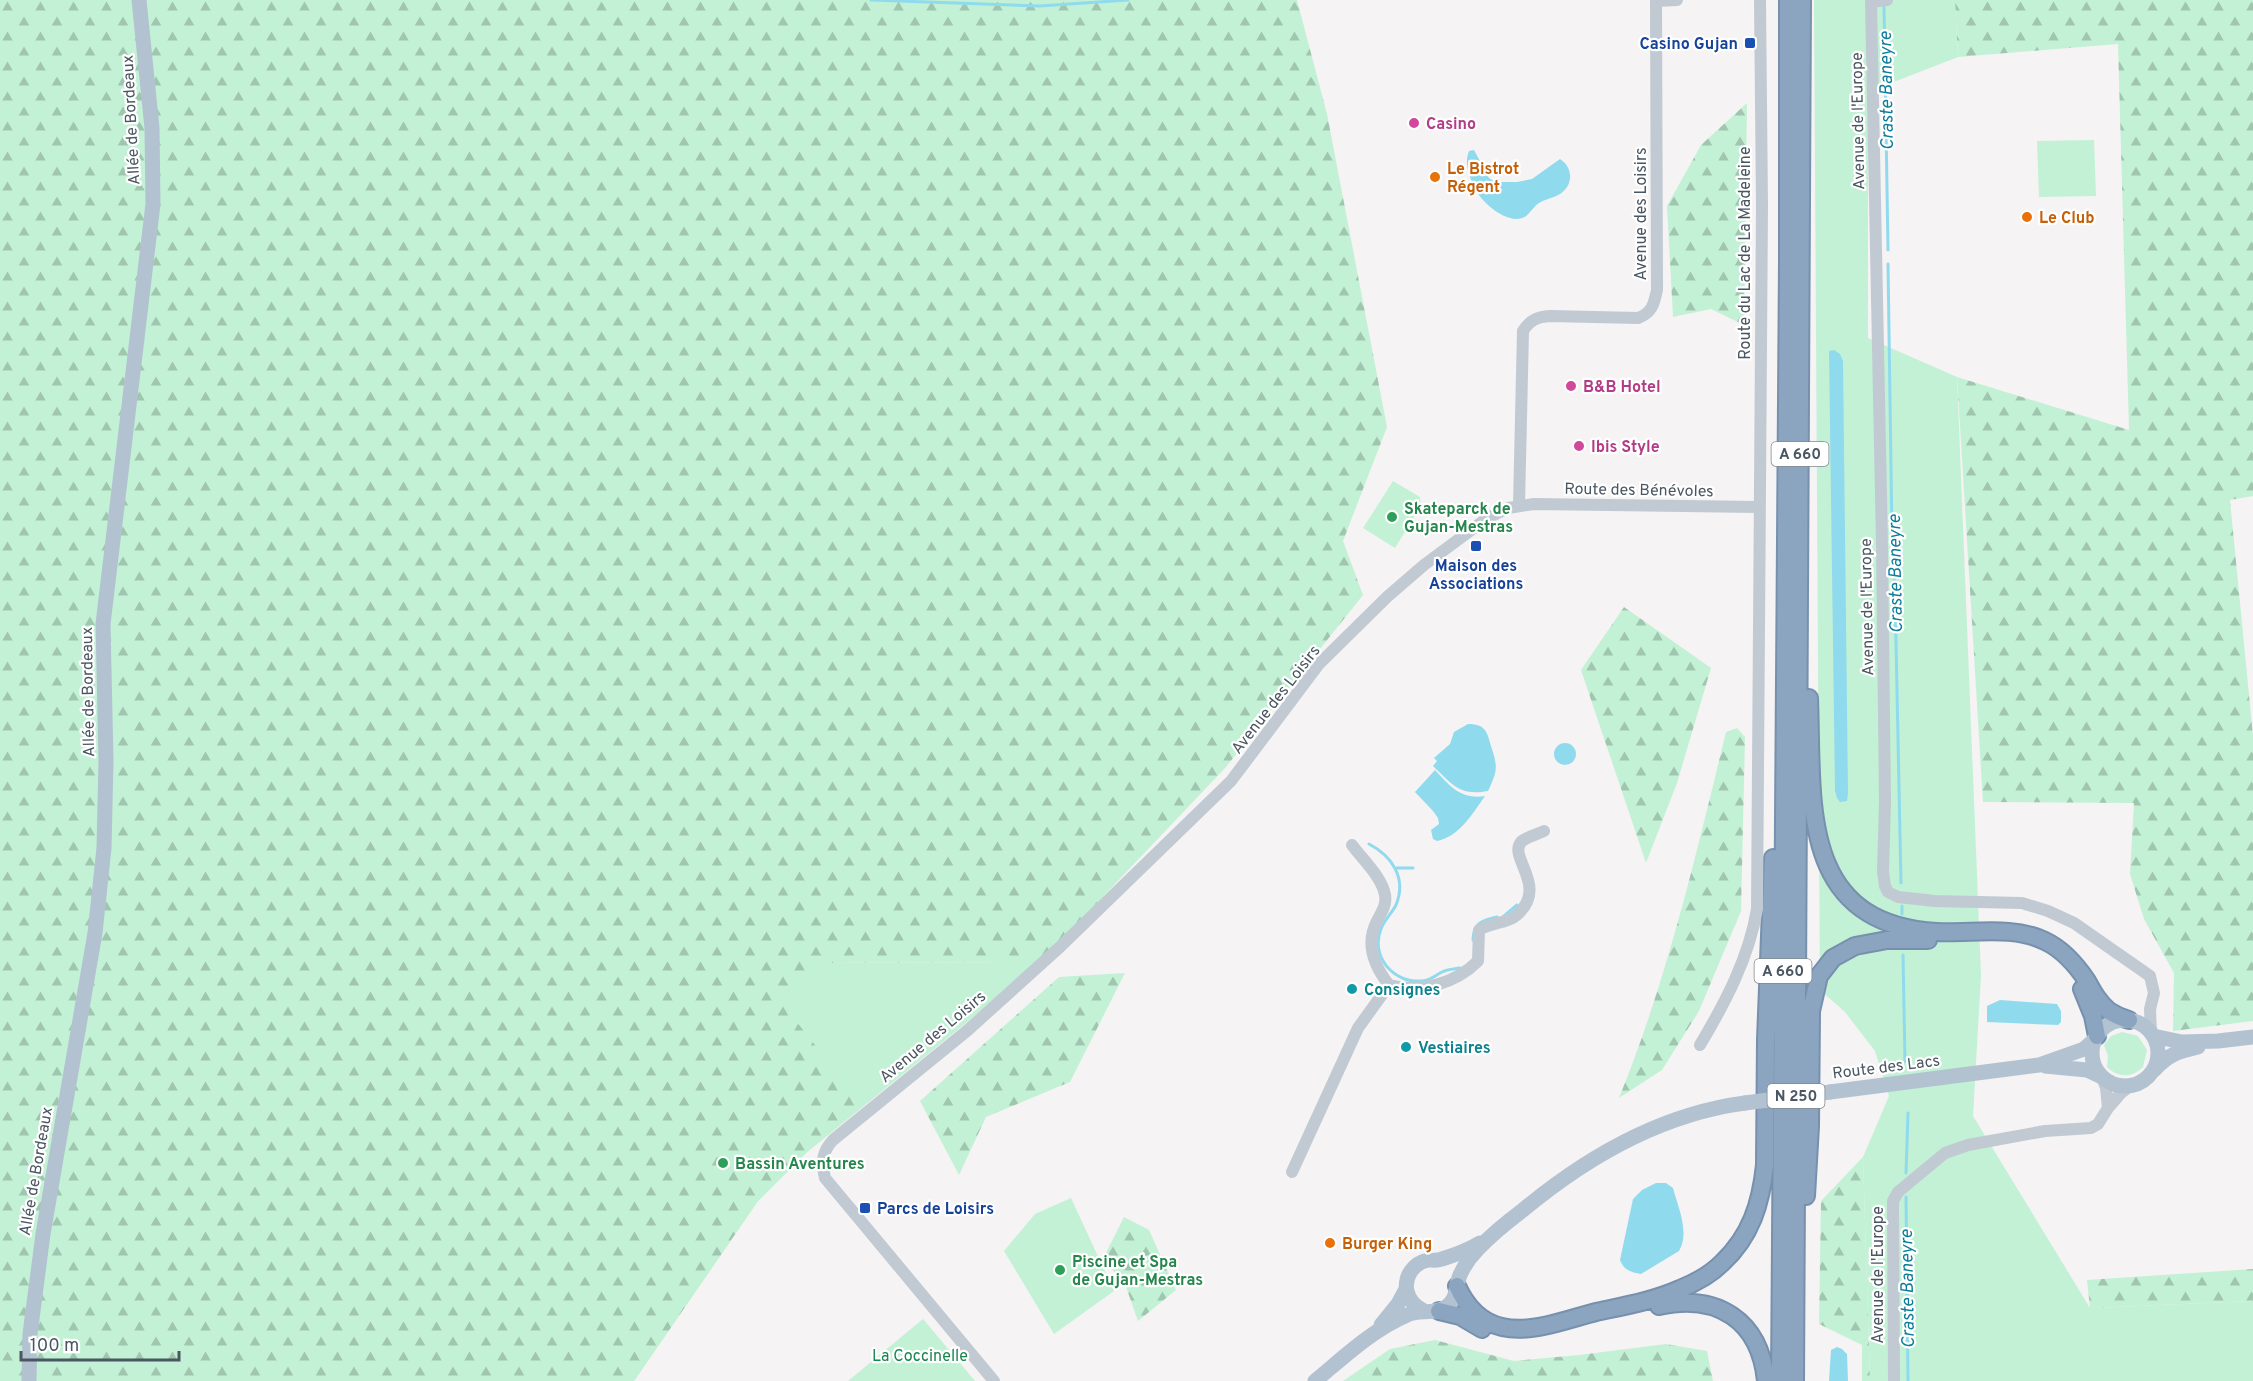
<svg xmlns="http://www.w3.org/2000/svg" width="2253" height="1381" viewBox="0 0 2253 1381" font-family="Overpass,sans-serif">
	<style>
		.green { fill: #c3f1d5 }
		.forest { fill: url(#forest-firs) }
		.water { fill: #90daee }
		.lines { fill: none; stroke-linecap: round; stroke-linejoin: round }
		.stream { stroke: #90daee; stroke-width: 3 }
		.highway-casing { stroke: #7690ad; stroke-width: 20 }
		.minor { stroke: #c1cad2; stroke-width: 12 }
		.major { stroke: #b3c2d1; stroke-width: 15 }
		.highway { stroke: #8ba5c1; stroke-width: 16 }
		.major-bridge { stroke: #b3c2d1; stroke-width: 15 }
		.transit-dot { fill: #1a4fb4; stroke: #fff; stroke-width: 2 }
		.hotel-dot { fill: #d1479c; stroke: #fff; stroke-width: 2 }
		.food-dot { fill: #e8710a; stroke: #fff; stroke-width: 2 }
		.leisure-dot { fill: #2e9e5b; stroke: #fff; stroke-width: 2 }
		.culture-dot { fill: #0f9aa8; stroke: #fff; stroke-width: 2 }
		.labels { text-anchor: middle; stroke-width: 4.5; stroke-linejoin: round; paint-order: stroke }
		.shield { fill: #fff; stroke: #808990; stroke-width: 1.5 }
		.shield-label { font-size: 15px; font-weight: bold; fill: #4a5661 }
		.transit-label { font-size: 16px; font-weight: bold; fill: #164399; stroke: #fff; text-anchor: end }
		.street-label { font-size: 16px; fill: #4a5661; stroke: #fff }
		.hotel-label { font-size: 16px; font-weight: bold; fill: #b23c85; stroke: #fff; text-anchor: start }
		.food-label { font-size: 16px; font-weight: bold; fill: #c56008; stroke: #fff; text-anchor: start }
		.leisure-label { font-size: 16px; font-weight: bold; fill: #27864d; stroke: #fff; text-anchor: start }
		.culture-label { font-size: 16px; font-weight: bold; fill: #0d838f; stroke: #fff; text-anchor: start }
		.park-label { font-size: 16px; fill: #17864f; stroke: #fff }
		.water-label { font-size: 18px; font-style: italic; fill: #0c7c9b; stroke: #fff }
	</style>
	<defs>
		<pattern id="forest-firs" width="22" height="20" patternUnits="userSpaceOnUse" patternTransform="scale(1.5)"><rect width="22" height="20" fill="#c3f1d5"/><path d="M5 1l3.5 6h-7zM16 11l3.5 6h-7z" fill="#a0c6b0"/></pattern>
	</defs>
	<rect width="100%" height="100%" fill="#f5f3f3"/>
	<path class="green" d="M1814,0H1955L1958,57L1868,92V338L1957,377L1981,975L1973,1116L2090,1308L2253,1301V1381H1870L1863,1157L1889,1096L1875,1051L1845,1012L1820,990Z
		M2094,140L2096,196L2039,197L2037,141Z
		M1393,481L1420,497L1421,506L1395,548L1363,528Z
		M1041,962L806,1153L758,1201L634,1381H593L658,1102L817,963Z
		M2122,1032L2138,1036L2147,1050L2143,1067C2132,1078 2118,1078 2107,1067L2108,1056L2104,1045L2111,1036Z
		M1071,1198L1114,1291L1054,1334L1004,1251L1035,1214Z
		M923,1319L975,1381H848Z"/>
	<path class="forest" d="M0,0H1297L1327,114L1387,427L1343,541L1363,595L1226,767L1041,962L817,963L781,1002L863,1106L806,1153L758,1201L634,1381H0Z
		M1955,0H2253V496L2230,500L2253,736V1021L2173,1031L2174,973L2144,919L2130,874L2134,803L1983,802L1957,377L2129,430L2118,44L1958,57Z
		M1747,103L1744,325L1711,309L1673,317L1667,206L1701,145Z
		M1624,607L1711,668L1677,783L1646,863L1581,670Z
		M1737,728L1745,737L1741,911L1699,1011L1662,1070L1619,1098C1667,980 1696,855 1726,732Z
		M1125,973L1070,1082L986,1117L959,1175L920,1101L1059,977Z
		M1863,1157L1870,1381H1862V1345L1819,1324L1821,1201Z
		M1124,1217L1149,1230L1176,1290L1138,1321L1125,1284L1103,1259Z
		M2253,1269V1301L2090,1308L2087,1280Z
		M1435,1340L1514,1361L1579,1355L1666,1344L1707,1351L1713,1381H1343L1390,1349Z"/>
	<path class="water" d="M1474,150L1489,178L1495,182H1517L1532,179L1560,159C1573,167 1574,185 1560,194C1554,198 1545,199 1539,203C1533,207 1529,216 1522,218C1506,224 1480,201 1474,187C1469,175 1464,163 1469,151Z
		M1834,350L1840,354L1843,361L1848,793L1847,801L1840,802L1837,798L1835,791L1829,351Z
		M1468,724C1487,724 1487,733 1492,749C1498,768 1497,772 1488,791C1459,796 1453,785 1433,766L1437,761L1434,758L1450,744L1454,732Z
		M1554 754a11 11 0 1 1 22 0a11 11 0 1 1-22 0Z
		M1435,770C1450,786 1461,800 1485,796C1473,813 1459,837 1437,841L1433,839L1431,830L1439,824L1438,818L1433,811L1415,792Z
		M2000,1000L2057,1004L2061,1011V1022L2058,1025L1987,1022V1006Z
		M1656,1183H1666L1673,1188C1678,1207 1690,1233 1679,1251L1641,1274C1630,1272 1624,1270 1620,1260L1633,1199L1642,1190Z
		M1837,1347L1842,1349L1847,1354L1848,1381H1829L1831,1350Z"/>
	<g class="lines">
		<path class="stream" d="M871,0L1040,6L1128,0
			M1884,5L1888,250
			M1888,264L1892,536L1894,546L1901,883
			M1369,844C1392,856 1407,878 1396,905C1392,913 1384,920 1381,929C1370,956 1393,983 1421,981C1430,981 1434,976 1442,972C1447,969 1454,969 1460,968
			M1397,868H1413
			M1902,906V914
			M1504,916L1517,905
			M1473,940C1473,923 1483,920 1497,917
			M1903,955L1905,1062
			M1906,1173L1908,1113
			M1906,1197L1908,1381"/>
		<g class="highway-casing">
			<path id="highway" d="M1809,698C1813,800 1797,924 1937,932C1971,934 2013,925 2045,941C2062,949 2077,966 2087,981C2093,992 2099,1003 2109,1011C2115,1015 2122,1018 2129,1020
				M2082,989L2093,1016L2097,1036
				M1806,1196L1810,1126L1811,1011L1819,976L1833,958L1855,946L1887,940H1928
				M1457,1286C1466,1306 1480,1322 1502,1327C1532,1334 1568,1319 1596,1312C1624,1306 1653,1301 1680,1289C1695,1283 1710,1275 1722,1263C1751,1236 1761,1203 1765,1165L1766,1040L1773,858
				M1659,1306C1717,1293 1760,1320 1766,1381
				M1439,1311L1460,1316L1482,1329
				M1780,1381L1788,262V0
				M1795,1381L1802,0"/>
		</g>
		<path class="minor" d="M1887,0L1871,2L1882,545L1885,801L1883,872L1885,886L1888,892L1898,897L1935,901L2022,903L2048,911L2074,923L2150,976L2154,993L2150,1009L2151,1033
			M1519,505L1523,331C1530,320 1537,317 1550,316L1638,318C1652,313 1654,304 1657,290L1656,1L1677,0
			M1352,845C1363,860 1382,877 1385,895C1387,905 1381,913 1377,921C1365,944 1374,966 1389,985C1421,993 1455,984 1478,961L1479,930C1492,922 1507,924 1518,914C1549,885 1506,856 1522,841C1527,837 1538,834 1544,831
			M1700,1045C1725,1003 1749,958 1757,909L1762,205L1760,0
			M2102,1077L2106,1088L2108,1108
			M1292,1172L1358,1028L1389,985
			M994,1381L825,1178C821,1162 822,1152 833,1140L968,1030L1061,946L1231,781L1319,664L1387,597L1424,565L1486,519L1508,508L1534,504L1758,507
			M1894,1381L1893,1207V1201L1898,1192L1945,1153L1968,1145L2045,1131L2091,1128L2098,1124L2108,1108L2121,1093L2130,1086"/>
		<path class="major" d="M2092 1053a33 33 0 1 1 66 0a33 33 0 1 1-66 0Z
			M2153,1036L2182,1042L2218,1041L2253,1037
			M2045,1066L2087,1070L2102,1077
			M2154,1070C2169,1054 2177,1052 2198,1047
			M1830,1092L2039,1065L2084,1049L2095,1039
			M1424,1311C1416,1307 1409,1301 1407,1291C1404,1277 1413,1263 1428,1260C1433,1260 1437,1261 1442,1259C1455,1255 1468,1250 1480,1243
			M1381,1325L1398,1304L1406,1289
			M29,1381L30,1334L43,1234L95,933L104,848L106,761L103,624L153,204L152,128L139,0
			M1315,1381C1344,1357 1372,1330 1407,1315C1419,1309 1434,1315 1446,1307C1458,1299 1455,1287 1460,1275C1464,1266 1471,1256 1478,1249C1492,1234 1507,1222 1523,1210C1588,1156 1661,1114 1745,1103"/>
		<use href="#highway" class="highway"/>
		<path class="major-bridge" d="M1745,1103L1830,1092"/>
	</g>
	<g class="transit-dot">
		<rect x="1744" y="37" width="12" height="12" rx="3"/>
		<rect x="1470" y="540" width="12" height="12" rx="3"/>
		<rect x="859" y="1202" width="12" height="12" rx="3"/>
	</g>
	<g class="hotel-dot">
		<circle cx="1414" cy="123" r="6"/>
		<circle cx="1571" cy="386" r="6"/>
		<circle cx="1579" cy="446" r="6"/>
	</g>
	<g class="food-dot">
		<circle cx="1435" cy="177" r="6"/>
		<circle cx="2027" cy="217" r="6"/>
		<circle cx="1330" cy="1243" r="6"/>
	</g>
	<g class="leisure-dot">
		<circle cx="1392" cy="517" r="6"/>
		<circle cx="723" cy="1163" r="6"/>
		<circle cx="1060" cy="1270" r="6"/>
	</g>
	<g class="culture-dot">
		<circle cx="1352" cy="989" r="6"/>
		<circle cx="1406" cy="1047" r="6"/>
	</g>
	<g class="labels">
		<g class="shield">
			<rect x="1771.5" y="442" width="57" height="24" rx="4.5"/>
			<rect x="1754.5" y="959" width="57" height="24" rx="4.5"/>
			<rect x="1767.5" y="1084" width="57" height="24" rx="4.5"/>
		</g>
		<g class="shield-label">
			<text x="1800" y="459">A 660</text>
			<text x="1783" y="976">A 660</text>
			<text x="1796" y="1101">N 250</text>
		</g>
		<g class="transit-label">
			<text x="1738" y="49">Casino Gujan</text>
			<text x="1476" y="571" text-anchor="middle">Maison des<tspan x="1476" dy="18">Associations</tspan></text>
			<text x="877" y="1214" text-anchor="start">Parcs de Loisirs</text>
		</g>
		<g class="street-label">
			<text transform="translate(130 120) rotate(-93)" y="6">Allée de Bordeaux</text>
			<text transform="translate(1857 121) rotate(-91)" y="6">Avenue de l'Europe</text>
			<text transform="translate(1640 214) rotate(-90)" y="6">Avenue des Loisirs</text>
			<text transform="translate(1744 253) rotate(-90)" y="6">Route du Lac de La Madeleine</text>
			<text transform="translate(1639 489) rotate(1)" y="6">Route des Bénévoles</text>
			<text transform="translate(1866 607) rotate(-91)" y="6">Avenue de l'Europe</text>
			<text transform="translate(87 692) rotate(-91)" y="6">Allée de Bordeaux</text>
			<text transform="translate(1275 699) rotate(-52)" y="6">Avenue des Loisirs</text>
			<text transform="translate(932 1036) rotate(-40)" y="6">Avenue des Loisirs</text>
			<text transform="translate(1886 1066) rotate(-7)" y="6">Route des Lacs</text>
			<text transform="translate(35 1171) rotate(-80)" y="6">Allée de Bordeaux</text>
			<text transform="translate(1877 1275) rotate(-90)" y="6">Avenue de l'Europe</text>
		</g>
		<g class="hotel-label">
			<text x="1426" y="129">Casino</text>
			<text x="1583" y="392">B&amp;B Hotel</text>
			<text x="1591" y="452">Ibis Style</text>
		</g>
		<g class="food-label">
			<text x="1447" y="174">Le Bistrot<tspan x="1447" dy="18">Régent</tspan></text>
			<text x="2039" y="223">Le Club</text>
			<text x="1342" y="1249">Burger King</text>
		</g>
		<g class="leisure-label">
			<text x="1404" y="514">Skateparck de<tspan x="1404" dy="18">Gujan-Mestras</tspan></text>
			<text x="735" y="1169">Bassin Aventures</text>
			<text x="1072" y="1267">Piscine et Spa<tspan x="1072" dy="18">de Gujan-Mestras</tspan></text>
		</g>
		<g class="culture-label">
			<text x="1364" y="995">Consignes</text>
			<text x="1418" y="1053">Vestiaires</text>
		</g>
		<g class="park-label">
			<text x="920" y="1361">La Coccinelle</text>
		</g>
		<g class="water-label">
			<text transform="translate(1886 91) rotate(-91)" y="6">Craste Baneyre</text>
			<text transform="translate(1895 574) rotate(-91)" y="6">Craste Baneyre</text>
			<text transform="translate(1907 1289) rotate(-91)" y="6">Craste Baneyre</text>
		</g>
	</g>
	<path d="M21 1351v9h158v-9" fill="none" stroke="#4a5661" stroke-width="3"/>
	<text x="30" y="1351" font-size="18" fill="#4a5661" stroke="#ffffff" stroke-width="4.5" paint-order="stroke">100 m</text>
</svg>
